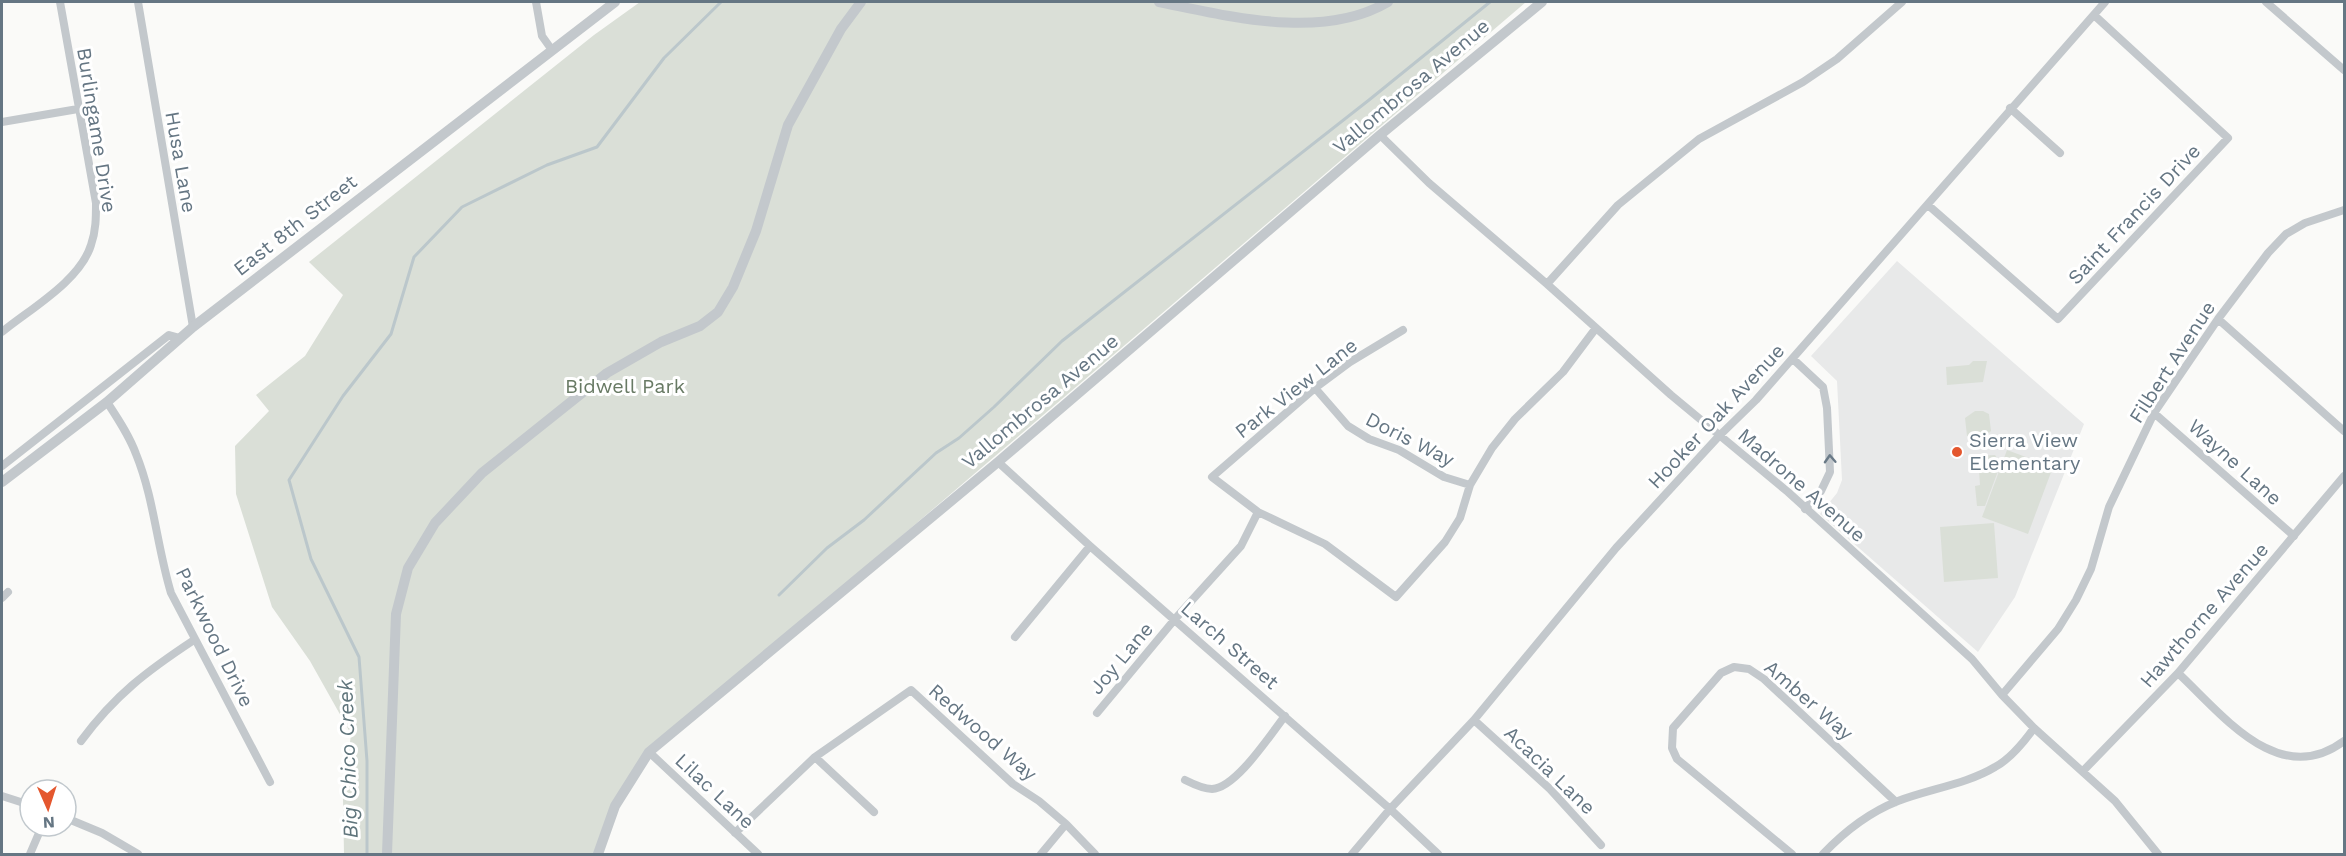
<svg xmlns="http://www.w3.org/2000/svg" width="2346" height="856" viewBox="0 0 2346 856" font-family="'Work Sans',sans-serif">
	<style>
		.built { fill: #e8e9e9 }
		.green { fill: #dadfd7 }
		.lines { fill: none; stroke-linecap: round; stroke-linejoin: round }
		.stream { stroke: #bbc7cb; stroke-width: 3 }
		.minor { stroke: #c3c8cc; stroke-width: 8 }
		.tertiary { stroke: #c3c8cc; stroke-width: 10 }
		.oneway { stroke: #6a7a87 }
		.poi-dot { fill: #e4572e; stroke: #fff; stroke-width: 2 }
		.labels { text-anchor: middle; stroke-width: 6; stroke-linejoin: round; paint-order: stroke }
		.street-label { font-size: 20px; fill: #657683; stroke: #fff }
		.park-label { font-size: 20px; fill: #687a64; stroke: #fff }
		.poi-label { font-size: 20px; fill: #657683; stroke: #fff; text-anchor: start }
		.water-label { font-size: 21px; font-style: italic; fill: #60757c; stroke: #fff }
	</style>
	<rect width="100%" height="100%" fill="#fafaf8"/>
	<path class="built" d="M1897,261L2084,424L2015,597L1978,652L1820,514L1837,493L1842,480L1837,381L1811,356Z"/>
	<path class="green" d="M640,2H1526L649,752L615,806L598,854H344L343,799L351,734L310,661L272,607L236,494L235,446L269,411L256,395L305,356L343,295L309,262L594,35Z
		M1973,361H1987L1983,382L1947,385L1946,367L1969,365Z
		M1975,411H1983L1989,414L1991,431L1983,438L1967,436L1965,418Z
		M2007,450L2053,467L2028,534L1982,517Z
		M1995,455L2001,463L1985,506H1977L1975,486L1980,485L1978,456Z
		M1994,523L1998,578L1944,582L1940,527Z"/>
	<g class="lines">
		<path class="stream" d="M779,595L827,548L864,520L936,453L959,438L994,407L1062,341L1369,100L1490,2
			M367,854V761L359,657L311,559L289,480L343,396L391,334L414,257L462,207L547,165L597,147L664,58L721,2"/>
		<path class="minor" d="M138,2L193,327
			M536,2L542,36L552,50
			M2266,2L2344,70
			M2010,108L2060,153
			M2,122L78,109
			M1380,135L1429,183L1547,284L1671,395L1788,492L1972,659L2002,695L2034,728L2115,801L2158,854
			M1928,205L2058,319L2228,138L2094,15
			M1547,284L1618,205L1699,139L1803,82L1837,59L1902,2
			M2218,319L2344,431
			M1403,330L1350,362L1315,388L1212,477L1258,512L1325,544L1396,597L1445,542L1460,518L1470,485L1492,448L1515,419L1563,372L1596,328
			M2,332C30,309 80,281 91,245C96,231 96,217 96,203L60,2
			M1793,359L1823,387L1827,408L1830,472L1821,491L1805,509
			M1315,388L1348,426L1369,439L1399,450L1444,477L1470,485
			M107,402C118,419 129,435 136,454C154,498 157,547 171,593L270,782
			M2154,413L2294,536
			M998,462L1090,546L1390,809L1438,854
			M2,466L169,335L180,338
			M2,598L8,592
			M1015,637L1090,546
			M2178,673C2222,714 2279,790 2344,741
			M2002,695L2058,629L2076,600L2091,569L2109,507L2154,413L2218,319L2268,253L2286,234L2305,223L2344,210
			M1097,713L1175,619L1241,546L1258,512
			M1474,720L1550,789L1601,845
			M81,741C115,695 147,671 194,640
			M649,752L758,854
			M815,757L874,812
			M2083,771L2178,673L2344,476
			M1185,780C1193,784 1203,789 1212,789C1236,788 1270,735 1285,716
			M2,796L30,805
			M66,818L102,833L138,854
			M735,833L815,757L911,690L1013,784L1039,801L1066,824L1095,854
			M30,854L42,826
			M1041,854L1066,824
			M1352,854L1390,809L1474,720L1616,548L1719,436L1756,400L2105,2
			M1792,854L1677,759L1672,748L1673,728L1721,673L1734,667L1749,669L1764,679L1896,802
			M1823,854C1844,832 1870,812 1898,801C1929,789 1967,784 1995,767C2010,759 2024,742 2034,728"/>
		<path class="tertiary" d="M1159,2C1229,16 1322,41 1388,2
			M2,482L107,402L193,327L615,2
			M387,854L396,614L408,568L435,523L482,473L607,373L661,342L700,326L718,312L733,287L756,231L788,125L841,29L861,2
			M598,854L615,806L649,752L998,462L1380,135L1542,2"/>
	</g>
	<defs><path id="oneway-chevron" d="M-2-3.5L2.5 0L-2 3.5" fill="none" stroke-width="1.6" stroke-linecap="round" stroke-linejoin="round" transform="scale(1.5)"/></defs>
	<use class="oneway" href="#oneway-chevron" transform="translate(1830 459) rotate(-93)"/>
	<circle class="poi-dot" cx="1957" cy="452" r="6"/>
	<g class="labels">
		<g class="street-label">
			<text transform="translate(1411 86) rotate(-40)" y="7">Vallombrosa Avenue</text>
			<text transform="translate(97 130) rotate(81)" y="7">Burlingame Drive</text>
			<text transform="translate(181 162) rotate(80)" y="7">Husa Lane</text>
			<text transform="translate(2134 214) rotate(-47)" y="7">Saint Francis Drive</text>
			<text transform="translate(295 225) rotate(-38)" y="7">East 8th Street</text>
			<text transform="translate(2172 362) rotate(-57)" y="7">Filbert Avenue</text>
			<text transform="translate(1296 388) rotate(-38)" y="7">Park View Lane</text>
			<text transform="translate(1040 401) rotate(-40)" y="7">Vallombrosa Avenue</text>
			<text transform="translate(1716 416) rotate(-47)" y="7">Hooker Oak Avenue</text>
			<text transform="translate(1410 439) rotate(27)" y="7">Doris Way</text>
			<text transform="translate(2235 462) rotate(42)" y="7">Wayne Lane</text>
			<text transform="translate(1802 485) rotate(41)" y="7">Madrone Avenue</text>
			<text transform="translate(2204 615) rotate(-49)" y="7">Hawthorne Avenue</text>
			<text transform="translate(215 637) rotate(64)" y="7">Parkwood Drive</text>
			<text transform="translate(1230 645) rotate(41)" y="7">Larch Street</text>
			<text transform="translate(1121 658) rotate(-50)" y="7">Joy Lane</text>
			<text transform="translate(1809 700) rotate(41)" y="7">Amber Way</text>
			<text transform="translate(983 732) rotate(41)" y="7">Redwood Way</text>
			<text transform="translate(1550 770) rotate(44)" y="7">Acacia Lane</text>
			<text transform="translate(715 791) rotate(43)" y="7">Lilac Lane</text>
		</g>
		<g class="park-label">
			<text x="625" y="393">Bidwell Park</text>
		</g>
		<g class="poi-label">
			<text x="1969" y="447">Sierra View<tspan x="1969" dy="23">Elementary</tspan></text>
		</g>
		<g class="water-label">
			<text transform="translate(348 759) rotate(-92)" y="7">Big Chico Creek</text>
		</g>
	</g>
	<rect width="2346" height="856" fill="none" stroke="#657683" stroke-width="6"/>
	<g transform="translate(48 808) rotate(177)"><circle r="28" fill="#ffffff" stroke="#c1c8cd" stroke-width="1.5"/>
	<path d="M0-4.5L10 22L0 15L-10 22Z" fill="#e4572e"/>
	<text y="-9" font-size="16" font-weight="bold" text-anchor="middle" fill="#657683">N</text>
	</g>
</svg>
